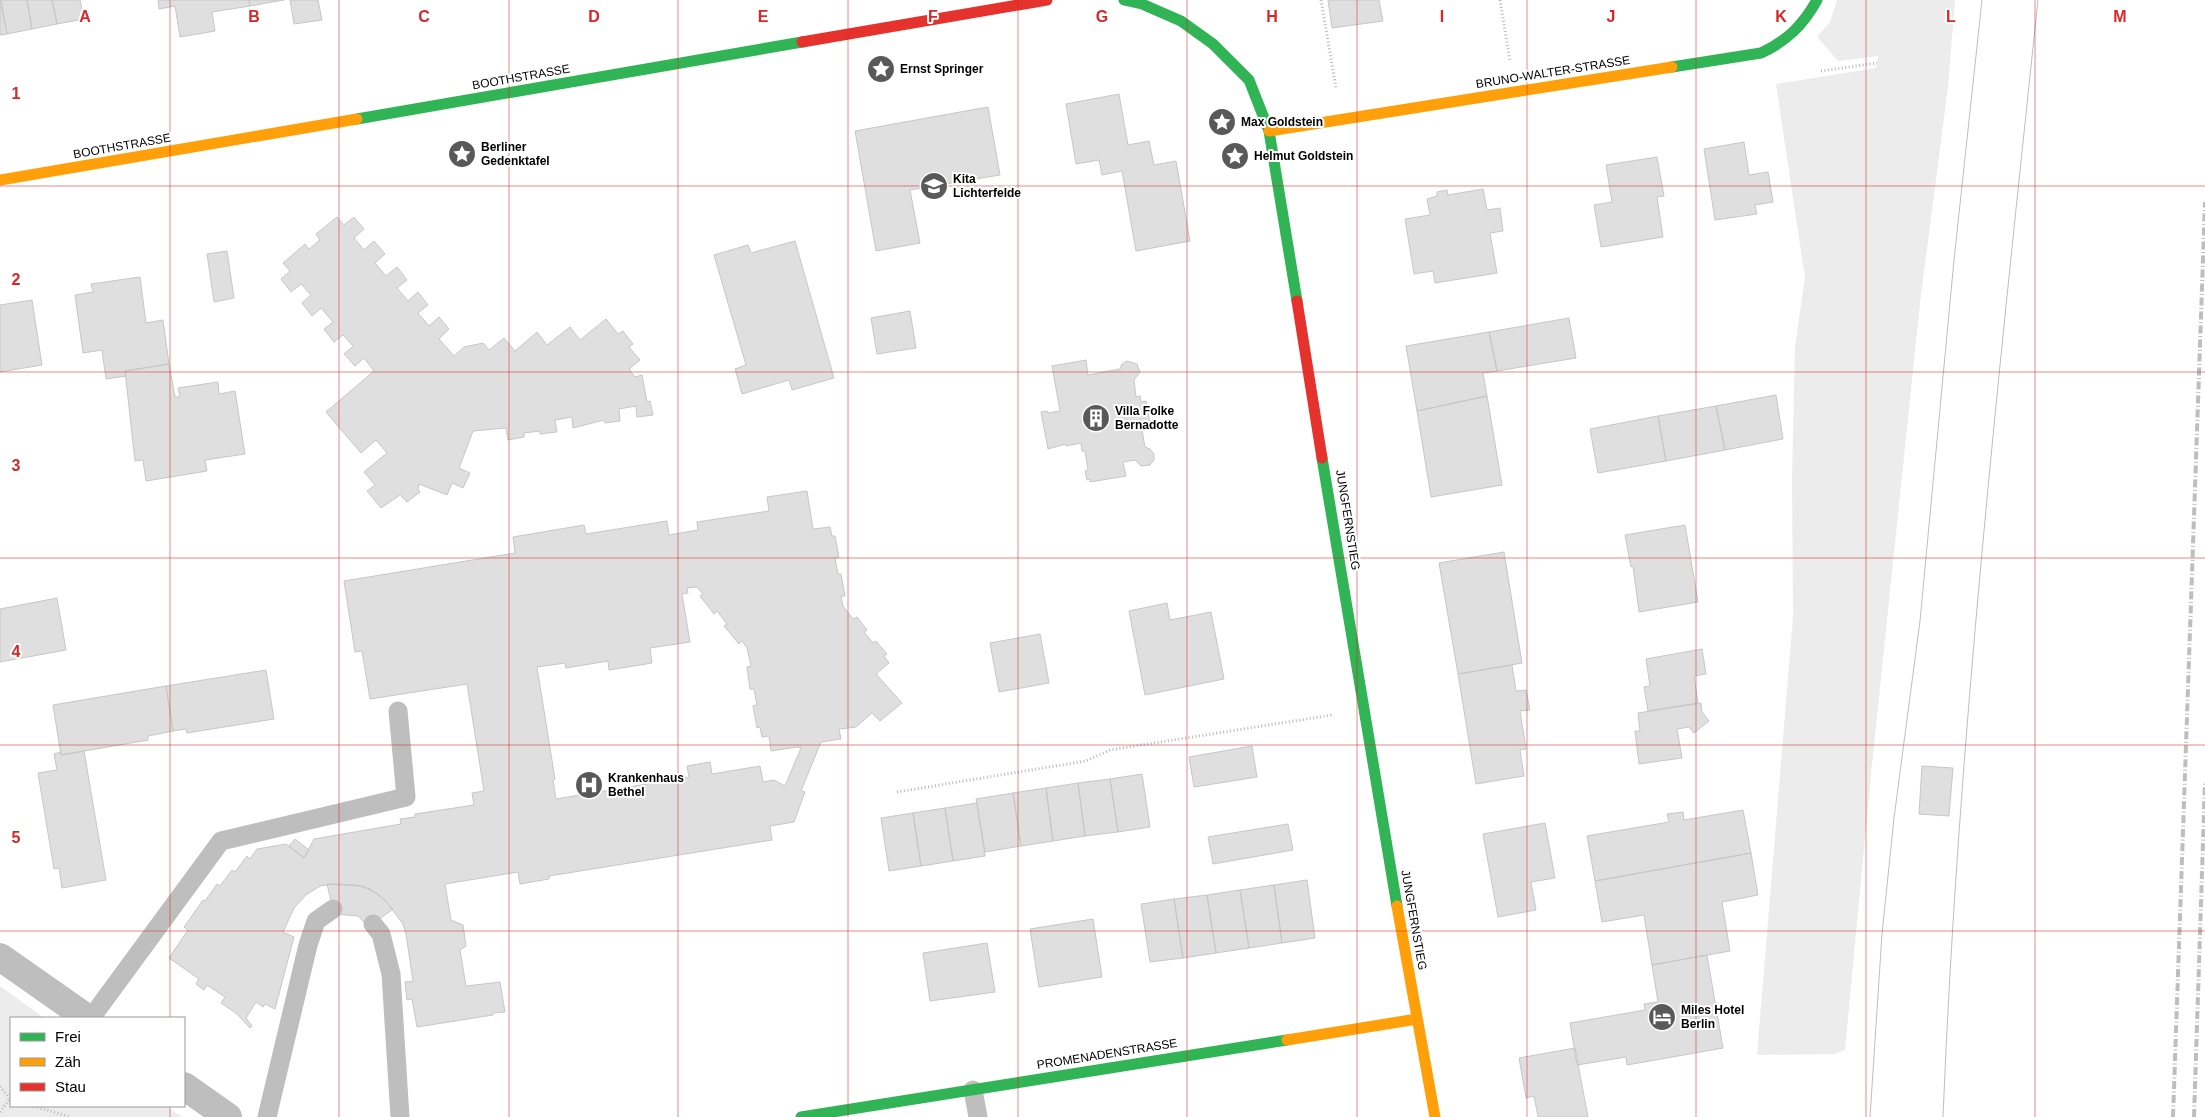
<svg xmlns="http://www.w3.org/2000/svg" width="2205" height="1117" viewBox="0 0 2205 1117" font-family="Arial,sans-serif">
	<style>
		.green { fill: #ececec }
		.building { fill: #dfdfdf; stroke: #c7c7c7; fill-rule: evenodd }
		.lines { fill: none; stroke-linecap: round; stroke-linejoin: round }
		.path { stroke: #b9b9b9; stroke-width: 3; stroke-dasharray: 1 2.5; stroke-linecap: butt }
		.lane { stroke: #bebebe; stroke-width: 19 }
		.street { stroke: #bebebe; stroke-width: 28 }
		.fast { stroke: #30b455; stroke-width: 11 }
		.slow { stroke: #ff9f0a; stroke-width: 11 }
		.jam { stroke: #e5322d; stroke-width: 11 }
		.tram { stroke: #bebebe; stroke-width: 1 }
		.rail { stroke: #bebebe; stroke-width: 4; stroke-dasharray: 8 2.5 1 2.5; stroke-linecap: butt }
		.grid { fill: none; stroke: #d62828; stroke-width: 1; stroke-opacity: 0.55 }
		.labels { text-anchor: middle; stroke-width: 4; stroke-linejoin: round; paint-order: stroke }
		.poi-label { font-size: 12px; font-weight: bold; fill: #000; stroke: #fff; text-anchor: start }
		.street-label { font-size: 12px; fill: #000; stroke: #fff }
		.grid-label { font-size: 16px; text-anchor: middle; font-weight: bold; fill: #d62828; stroke: #fff; stroke-width: 4; stroke-linejoin: round; paint-order: stroke }
	</style>
	<rect width="100%" height="100%" fill="#fff"/>
	<path class="green" d="M1837,0H1955L1948,87L1920,303L1871,774L1845,1050L1834,1054L1757,1055L1793,617L1792,478L1795,346L1805,278L1776,84L1876,68L1878,56L1838,61L1817,37L1830,22Z
		M0,986L44,1018H11V1106H166L182,1117H0Z"/>
	<path class="building" d="M0,0L7,34L0,35Z
		M1,0H27L32,29L7,34Z
		M27,0H52L57,24L32,29Z
		M52,0H80L84,19L57,24Z
		M158,0H249L250,6L212,12L215,31L180,37L175,6L159,9Z
		M249,0H284L250,6Z
		M290,0H318L322,20L294,24Z
		M1328,0H1379L1383,21L1332,28Z
		M1119,94L1128,145L1149,141L1154,165L1176,161L1190,241L1136,251L1122,171L1102,175L1099,160L1076,164L1066,104Z
		M988,107L1000,175L910,190L920,243L876,251L855,131Z
		M1744,142L1749,175L1768,172L1773,202L1755,205L1757,214L1715,220L1704,149Z
		M1657,157L1664,196L1657,197L1663,237L1601,247L1594,205L1612,202L1606,165Z
		M1483,189L1487,210L1500,208L1503,231L1490,233L1497,273L1435,283L1433,271L1414,274L1405,219L1430,215L1427,199L1437,196V192L1447,190L1448,195Z
		M337,217L344,225L354,217L364,229L354,238L364,250L374,241L385,254L375,263L386,276L397,267L407,280L397,288L408,301L418,292L428,305L418,313L429,326L439,317L449,329L439,339L454,356L464,347L483,343L489,350L504,338L515,351L537,332L547,345L570,327L580,340L606,319L618,334L623,331L633,344L629,347L640,360L629,369L635,377L642,375L647,402L650,401L653,415L637,417L636,406L619,409L620,421L605,423L604,420L573,428L572,417L555,420L557,432L540,434V431L524,433V437L508,440L506,428L473,431L459,468L470,473L463,488L452,483L447,495L419,484L418,489L420,492L407,502L400,495L381,508L367,491L375,485L364,472L387,453L376,440L361,453L326,412L374,371L364,358L355,366L344,354L353,346L343,335L334,342L324,329L333,322L321,308L312,316L302,303L311,295L301,284L291,292L281,279L290,271L283,263L305,244L309,249L320,240L316,234Z
		M795,241L834,378L792,390L789,380L742,394L735,369L746,365L714,255L748,245L751,253Z
		M227,251L234,298L214,302L207,254Z
		M140,277L146,323L163,320L169,364L125,371L126,376L106,379L102,350L83,353L75,295L93,292L91,284Z
		M32,300L42,365L0,372V305Z
		M910,311L916,348L877,354L871,318Z
		M1569,318L1576,358L1497,371L1489,332Z
		M1489,332L1497,371L1483,373L1487,396L1417,411L1406,346Z
		M1086,360L1088,375L1120,369L1122,364L1127,361L1137,364L1140,372L1134,380L1136,397L1140,396L1141,402L1146,401L1150,423L1145,424L1146,430H1142L1145,447L1150,449L1154,454V460L1150,465L1141,466L1135,460L1123,462L1126,476L1090,482V479L1087,480L1085,471L1088,470L1085,451H1082L1081,443L1066,446V444L1048,449L1041,412L1047,411L1048,413L1060,411L1052,366Z
		M169,364L175,397H180L178,388L218,382L219,394L235,391L245,454L205,460L207,471L146,481L143,460L135,461L125,371Z
		M1776,395L1783,439L1725,450L1716,406Z
		M1487,396L1502,485L1431,497L1417,411Z
		M1716,406L1725,450L1666,461L1658,416Z
		M1658,416L1666,461L1598,473L1590,429Z
		M807,491L813,529L830,527L832,536H835L839,557L835,558L838,574H841L845,596H841L843,606L853,619L857,617L867,630L864,632L873,643L876,641L887,654L884,656L889,663L876,674L902,703L880,721L872,713L856,727L839,729L841,739L821,742L801,791L805,792L794,822L770,826L772,840L549,876V879L520,884L518,872L445,884L451,920L463,925L466,946L460,950L466,986L500,982L505,1012L493,1013V1015L417,1027L412,999L407,1000L405,982L413,981L406,934L403,924L385,900L370,889L355,885L333,884L320,886L306,895L294,908L283,932L294,937L275,1009L265,1004L263,1007L256,1002L246,1018L252,1026L250,1028L237,1014L221,1003L225,997L207,985L204,990L196,984L199,979L169,958L188,930L184,927L203,900L205,901L217,884L220,886L232,870L235,872L247,856L250,859L257,849L286,844L304,858L314,839L401,824L400,819L415,817V814L474,805L472,793L484,791L467,684L370,699L362,651L355,652L344,581L515,553L513,537L584,525L586,534L667,521L669,535L698,530L697,522L769,511L767,497ZM697,587L703,594L700,596L714,614L717,611L727,624L724,626L739,644L742,641L747,648L751,666L747,667L750,689H754L757,705L753,706L757,728L760,727L762,737L769,736L771,751L797,747L801,748L785,786L774,780L763,782L760,766L712,774L710,762L687,766L689,777L556,799L553,780L555,779L537,667L565,663L566,668L608,661L609,670L652,663L650,648L690,642L682,594L688,593L687,588Z
		M1685,525L1698,602L1639,612L1633,566L1631,567L1625,535Z
		M1504,552L1522,663L1458,674L1439,563Z
		M57,598L66,650L0,662V609Z
		M1167,603L1170,620L1211,612L1224,679L1145,695L1129,611Z
		M1040,634L1049,683L999,692L990,643Z
		M1702,649L1706,674L1694,676L1698,703L1648,711L1644,687L1650,686L1646,659Z
		M1512,665L1516,691L1526,690L1530,710L1520,711L1526,749L1520,750L1524,776L1476,784L1458,674Z
		M266,670L274,719L187,733L186,729L173,731L166,686Z
		M166,686L173,731L148,736V740L61,755L53,705Z
		M1701,703L1702,712L1709,721L1694,733L1689,727L1677,729L1682,758L1639,764L1635,731H1640L1638,713Z
		M1252,746L1257,777L1194,787L1189,757Z
		M84,751L106,880L62,888L59,868L54,869L38,773L57,770L54,754L61,752V755Z
		M1922,766L1953,768L1949,816L1919,814Z
		M1142,774L1150,827L1118,832L1110,779Z
		M1110,779L1118,832L1085,836L1078,783Z
		M1078,783L1085,836L1053,841L1046,788Z
		M1046,788L1053,841L1021,846L1013,793Z
		M1013,793L1021,846L985,852L976,799Z
		M977,803L985,856L953,861L945,808Z
		M945,808L953,861L921,866L913,813Z
		M1743,810L1751,853L1595,881L1587,836L1669,822L1667,814L1683,812L1684,820Z
		M913,813L921,866L889,871L881,818Z
		M1545,823L1555,878L1531,882L1536,910L1498,917L1483,834Z
		M1288,824L1293,850L1213,864L1208,837Z
		M295,839L309,850L304,858L289,846Z
		M1751,853L1758,895L1722,902L1730,951L1652,965L1644,915L1602,922L1595,881Z
		M1307,880L1315,938L1282,943L1274,885Z
		M327,884L363,886L378,894L393,909L369,927L358,916L334,914Z
		M1274,885L1282,943L1249,948L1240,890Z
		M1240,890L1249,948L1216,953L1207,895Z
		M1207,895L1216,953L1183,958L1174,899Z
		M1174,899L1183,958L1150,962L1141,904Z
		M1093,919L1102,977L1039,987L1030,929Z
		M987,943L995,992L930,1001L923,953Z
		M1707,955L1723,1048L1627,1065L1626,1057L1577,1065L1570,1023L1645,1010L1644,1004L1658,1002L1652,965Z
		M1575,1048L1588,1117H1538L1534,1096L1526,1098L1519,1058Z"/>
	<g class="lines">
		<path class="path" d="M1321,0L1336,88
			M1500,0L1510,61
			M1821,71L1877,63
			M897,792L1086,761L1110,750L1332,715
			M0,1087L11,1099
			M34,1106L70,1117
			M0,1112L10,1098"/>
		<path class="lane" d="M373,924L381,934L391,974L400,1117
			M91,1018L221,841L406,797L398,711
			M973,1090L978,1117
			M267,1117L308,945L316,921L333,909"/>
		<path class="street" d="M0,957L87,1018
			M184,1086L228,1117"/>
		<path class="fast" d="M1124,0L1142,4L1181,21L1213,44L1249,80L1269,131L1297,301
			M1672,67L1761,53C1787,41 1803,25 1817,0
			M357,119L802,42
			M1322,458L1397,906
			M801,1117L1287,1040"/>
		<path class="slow" d="M1269,131L1672,67
			M0,180L357,119
			M1397,906L1435,1117
			M1287,1040L1417,1019"/>
		<path class="jam" d="M802,42L1047,0
			M1297,301L1322,458"/>
		<path class="tram" d="M1870,1117L1882,934L1894,818L1920,621L1954,260L1982,0
			M1943,1117C1958,744 1999,371 2038,0"/>
		<path class="rail" d="M2173,1117L2205,202
			M2194,1117L2205,781"/>
	</g>
	<path class="grid" d="M170,0V1018M339,0V1117M509,0V1117M678,0V1117M848,0V1117M1018,0V1117M1187,0V1117M1357,0V1117M1527,0V1117M1696,0V1117M1866,0V1117M2035,0V1117M0,186H2205M0,372H2205M0,558H2205M0,745H2205M0,931H2205M170,1106V1117"/>
	<defs>
		<g id="sight-disc" transform="scale(1.4375)"><circle r="9.5" fill="#595959" stroke="#fff"/><path d="M0-6L1.8-2.2L6-1.7L2.9 1.2L3.7 5.4L0 3.3L-3.7 5.4L-2.9 1.2L-6-1.7L-1.8-2.2Z" fill="#fff"/></g>
		<g id="school-disc" transform="scale(1.4375)"><circle r="9.5" fill="#595959" stroke="#fff"/><path d="M0-5L7-2L0 1L-7-2ZM-4 1L0 2.5L4 1V4Q0 6-4 4Z" fill="#fff"/></g>
		<g id="building-disc" transform="scale(1.4375)"><circle r="9.5" fill="#595959" stroke="#fff"/><path d="M-4-6H4V6H1V3H-1V6H-4ZM-2.5-4.3h1.7v1.8h-1.7ZM.8-4.3h1.7v1.8H.8ZM-2.5-1h1.7V.8h-1.7ZM.8-1h1.7V.8H.8Z" fill="#fff"/></g>
		<g id="hospital-disc" transform="scale(1.4375)"><circle r="9.5" fill="#595959" stroke="#fff"/><path d="M-5-5h3v3.5h4V-5h3V5h-3V1.5h-4V5h-3Z" fill="#fff"/></g>
		<g id="hotel-disc" transform="scale(1.4375)"><circle r="9.5" fill="#595959" stroke="#fff"/><path d="M-6-4.5h1.5V1H6V5H4.5V3h-9V5H-6ZM-4 0a1.8 1.8 0 1 1 3.6 0ZM.5 0V-2.5h3Q6-2.5 6 0Z" fill="#fff"/></g>
	</defs>
	<g fill-rule="evenodd">
		<use href="#sight-disc" x="881" y="69"/>
		<use href="#sight-disc" x="1222" y="122"/>
		<use href="#sight-disc" x="462" y="154"/>
		<use href="#sight-disc" x="1235" y="156"/>
		<use href="#school-disc" x="934" y="186"/>
		<use href="#building-disc" x="1096" y="418"/>
		<use href="#hospital-disc" x="589" y="785"/>
		<use href="#hotel-disc" x="1662" y="1017"/>
	</g>
	<g class="labels">
		<g class="poi-label">
			<text x="900" y="73">Ernst Springer</text>
			<text x="1241" y="126">Max Goldstein</text>
			<text x="481" y="151">Berliner<tspan x="481" dy="14">Gedenktafel</tspan></text>
			<text x="1254" y="160">Helmut Goldstein</text>
			<text x="953" y="183">Kita<tspan x="953" dy="14">Lichterfelde</tspan></text>
			<text x="1115" y="415">Villa Folke<tspan x="1115" dy="14">Bernadotte</tspan></text>
			<text x="608" y="782">Krankenhaus<tspan x="608" dy="14">Bethel</tspan></text>
			<text x="1681" y="1014">Miles Hotel<tspan x="1681" dy="14">Berlin</tspan></text>
		</g>
		<g class="street-label">
			<text transform="translate(1553 72) rotate(-9)" y="4">BRUNO-WALTER-STRASSE</text>
			<text transform="translate(521 77) rotate(-10)" y="4">BOOTHSTRASSE</text>
			<text transform="translate(122 146) rotate(-10)" y="4">BOOTHSTRASSE</text>
			<text transform="translate(1348 520) rotate(81)" y="4">JUNGFERNSTIEG</text>
			<text transform="translate(1414 920) rotate(80)" y="4">JUNGFERNSTIEG</text>
			<text transform="translate(1107 1054) rotate(-9)" y="4">PROMENADENSTRASSE</text>
		</g>
	</g>
	<g class="grid-label">
		<text x="85" y="22">A</text>
		<text x="254" y="22">B</text>
		<text x="424" y="22">C</text>
		<text x="594" y="22">D</text>
		<text x="763" y="22">E</text>
		<text x="933" y="22">F</text>
		<text x="1102" y="22">G</text>
		<text x="1272" y="22">H</text>
		<text x="1442" y="22">I</text>
		<text x="1611" y="22">J</text>
		<text x="1781" y="22">K</text>
		<text x="1951" y="22">L</text>
		<text x="2120" y="22">M</text>
		<text x="16" y="99">1</text>
		<text x="16" y="285">2</text>
		<text x="16" y="471">3</text>
		<text x="16" y="657">4</text>
		<text x="16" y="843">5</text>
	</g>
	<rect x="10" y="1017" width="175" height="90" fill="#ffffff" stroke="#999999"/>
	<rect x="20" y="1033" width="25" height="8" fill="#30b455" stroke="#999999"/>
	<text x="55" y="1042" font-size="15" fill="#000000">Frei</text>
	<rect x="20" y="1058" width="25" height="8" fill="#ff9f0a" stroke="#999999"/>
	<text x="55" y="1067" font-size="15" fill="#000000">Zäh</text>
	<rect x="20" y="1083" width="25" height="8" fill="#e5322d" stroke="#999999"/>
	<text x="55" y="1092" font-size="15" fill="#000000">Stau</text>
</svg>
